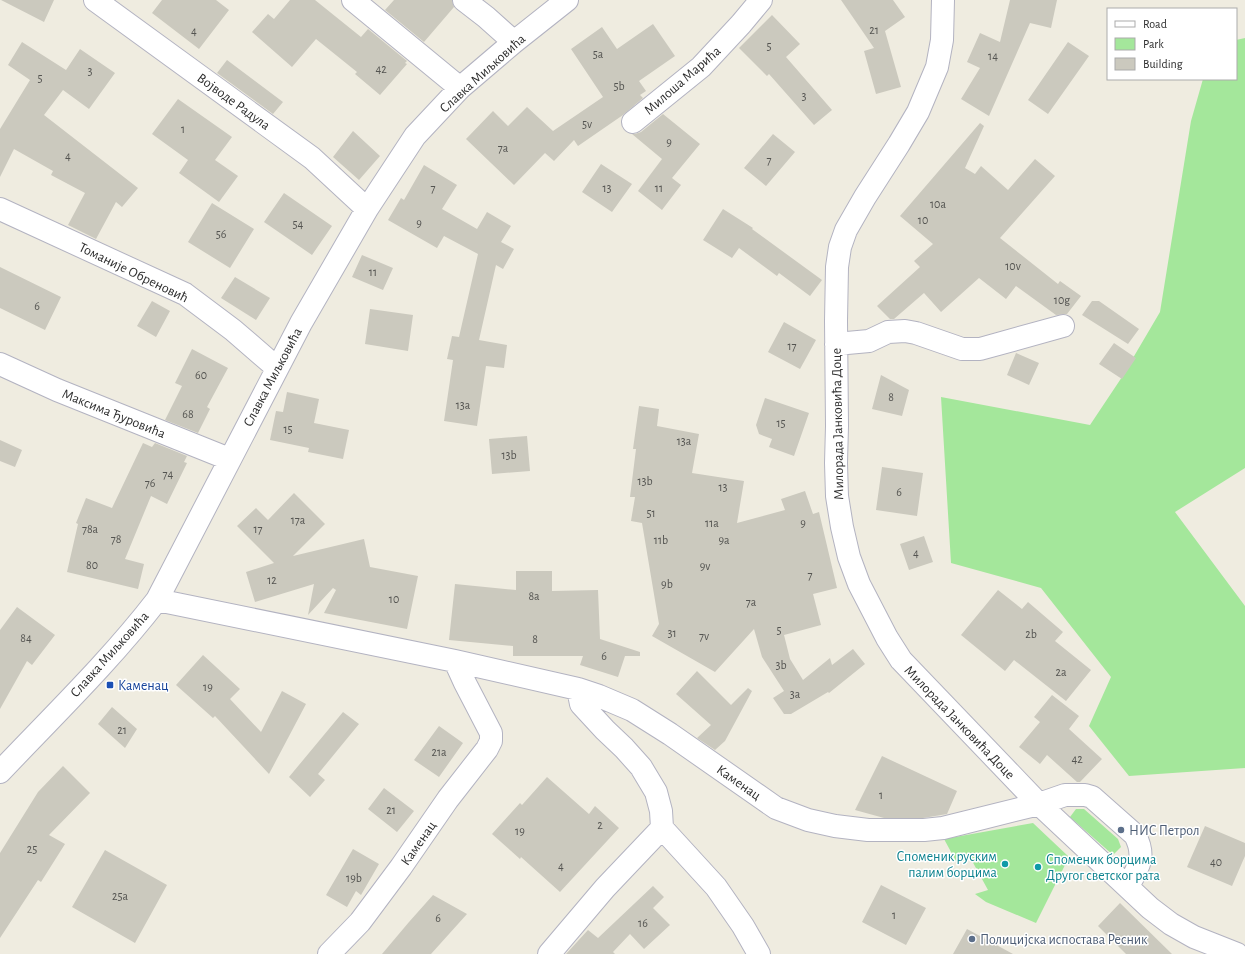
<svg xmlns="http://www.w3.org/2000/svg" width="1245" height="954" viewBox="0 0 1245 954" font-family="'Alegreya Sans',sans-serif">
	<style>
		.green { fill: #a4e79b }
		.building { fill: #cbc9be }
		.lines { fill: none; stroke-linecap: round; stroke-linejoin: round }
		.minor-casing { stroke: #b3b3c1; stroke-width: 24 }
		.minor { stroke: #fff; stroke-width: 22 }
		.transit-dot { fill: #1a4fb4; stroke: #fff; stroke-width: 1.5 }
		.service-dot { fill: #5c6f8a; stroke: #fff; stroke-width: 1.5 }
		.culture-dot { fill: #0f9aa8; stroke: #fff; stroke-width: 1.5 }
		.labels { text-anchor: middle; stroke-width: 3; stroke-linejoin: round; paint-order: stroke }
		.number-label { font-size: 12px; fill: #545451 }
		.street-label { font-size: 14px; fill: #2d2d2d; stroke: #fff }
		.transit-label { font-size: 14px; fill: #164399; stroke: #fff; text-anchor: start }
		.service-label { font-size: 14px; fill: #4e5e75; stroke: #fff; text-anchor: start }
		.culture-label { font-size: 14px; fill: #0d838f; stroke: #fff; text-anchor: end }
	</style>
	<rect width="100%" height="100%" fill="#efece0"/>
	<path class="green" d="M1245,38V468L1175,512L1245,606V768L1129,776L1089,726L1111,677L1041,588L951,563L941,397L1090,425L1120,380L1160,312L1191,121L1203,79H1236V40Z
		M1076,809H1084L1118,839L1121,847L1113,855L1070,817Z
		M1033,823L1069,857L1036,923L986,902L975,894L988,890L971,859L957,863L944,839Z"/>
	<path class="building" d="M1,0H54L44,22Z
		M162,0H216L229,10L199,49L152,13Z
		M290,0H315L361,37L368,29L407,61L405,63L407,64L380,95L355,74L357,72L316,39L292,67L252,32L268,14L274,19Z
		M394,0H452L454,7L424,42L385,10Z
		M841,0H893L905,17L885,31L901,87L876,94L864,51L874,48Z
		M1010,0H1057L1051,28L1030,23L989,116L961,99L980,68L967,62L980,33L1000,42Z
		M772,15L800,44L786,57L832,110L814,125L769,74L767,76L739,48Z
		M653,24L675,56L639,81L646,91L640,95L643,98L623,115L578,146L574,140L554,161L545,153L514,185L466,139L493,111L508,126L527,107L553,131L603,97L571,49L602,27L617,49Z
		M22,42L66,70L80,49L115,73L89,109L63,90L44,115L138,188L122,207L116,202L96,239L68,225L85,193L51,175L53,171L14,149L0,177V129L30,80L8,65Z
		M1068,42L1089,56L1048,114L1028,100Z
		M227,60L283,102L273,114L217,73Z
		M178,99L232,137L215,160L238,176L219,202L179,173L188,160L152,134Z
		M663,114L700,144L672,178L681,185L662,210L638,191L662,159L632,134H635L641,132Z
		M980,123L984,126L965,168L975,174L981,166L1008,190L1035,159L1055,176L1000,238L1058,284L1060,281L1081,296L1067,314L1056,315L1016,286L1006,299L979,278L941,312L924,293L894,319H890L877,306L920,267L914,261L933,244L900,216Z
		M353,131L380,156L359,180L333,157Z
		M773,134L795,152L766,186L744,168Z
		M601,164L632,184L612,212L582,192Z
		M424,165L457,185L442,209L477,229L487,212L511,226L501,242L514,249L503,269L496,265L479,340L507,345L504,368L486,366L477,426L444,421L453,360L447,359L452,336L459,337L478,254L444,236L437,248L388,220L401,198L404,200Z
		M284,193L332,226L312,255L264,222Z
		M212,203L254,229L230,268L188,242Z
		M723,209L753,228L752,229L822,280L810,296L779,273L777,276L739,248L732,258L703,240Z
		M362,255L393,268L383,290L352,277Z
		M0,267L61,297L45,330L0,308Z
		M235,277L270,298L256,320L221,298Z
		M152,301L170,311L156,337L137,326Z
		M1092,301H1099L1139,329L1128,344L1082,315Z
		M370,309L413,315L408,351L365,344Z
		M784,322L816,340L800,369L768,352Z
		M1114,343L1136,358L1122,379L1099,364Z
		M192,349L228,368L207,407L210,409L198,433L165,420L182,386L175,383Z
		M1016,353L1039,363L1029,385L1007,375Z
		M881,375L909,390L902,416L872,409Z
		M287,392L319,399L314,423L349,430L343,459L308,452L309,448L270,440L276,411L283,412Z
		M765,398L809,413L794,456L769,447L772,439L759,434L756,425Z
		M639,406L659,409L657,426L699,434L692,473L744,481L737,523L785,510L781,499L805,491L813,514L819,512L837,588L813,594L821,625L784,635L790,659L803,680L830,658L832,665L853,649L865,664L829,693L828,692L791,714H784L773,698L784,691L762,657L754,629L715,672L652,636L659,624L642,523L631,521L635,497H630L636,449H633Z
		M527,436L530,471L492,474L489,439Z
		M0,440L22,450L15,467L0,461Z
		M143,443L152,447L155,443L187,456L184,462L187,463L167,504L151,496L125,559L144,564L138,589L67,572L78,524L76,523L86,498L112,508Z
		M882,467L923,473L917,516L876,510Z
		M294,493L325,524L293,556L364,539L370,567L418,576L407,629L324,613L336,590L333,588L308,615L314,584L255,602L246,572L274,563L237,526L256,508L268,520Z
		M924,536L933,562L909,570L900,544Z
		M516,571H552V591L598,590L600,639L640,652V656H625L618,677L580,665L583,656H513V646L449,640L455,584L516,590Z
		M998,590L1022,609L1028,602L1063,632L1055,641L1091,670L1066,701L1014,660L1005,671L961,635Z
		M17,607L55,635L32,665L27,661L0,709V630Z
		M203,655L240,689L230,699L261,732L282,691L306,704L269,774L215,716L213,718L176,685Z
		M697,671L731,705L748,688L752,691L725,741L715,750L697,738L711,725L676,694Z
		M1052,695L1079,716L1069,729L1102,759L1080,782H1077L1047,755L1040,764L1019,747L1040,722L1034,717Z
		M112,707L137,729L125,748L98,724Z
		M343,712L359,724L318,774L325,780L310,797L289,777Z
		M439,726L463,743L439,777L414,760Z
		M882,756L957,791L947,814L923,818H884L855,810Z
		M63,766L90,793L49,835L65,844L41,882L38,880L0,938V853L38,792Z
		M547,777L589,814L595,806L619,828L560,892L521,857L520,859L492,834L520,803L522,805Z
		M384,788L414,811L397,832L368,809Z
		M1205,826L1245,843V856L1232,886L1187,867Z
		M353,849L379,864L361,895L356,891L347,907L326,895Z
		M105,850L167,885L135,943L72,907Z
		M881,885L926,908L906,945L862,922Z
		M653,886L664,897L653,908L670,925L644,949L630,934L613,952L615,954H566L588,930L598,938Z
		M433,895L467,914L431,954H382L409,922Z
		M1120,903L1172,954H1126L1098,926Z
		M967,929L1013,954H953Z"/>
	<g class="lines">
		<g class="minor-casing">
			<path id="minor" d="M95,0L312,158L367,209
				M353,0L460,88
				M464,0L486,17L514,42
				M943,0L942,40L937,67L918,112L899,144L865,197L846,230L840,247L837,267L836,321L837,426L836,463L837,496L842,527L849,557L859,584L887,638L901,660L1039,804L1150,908L1171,924L1194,937L1237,954
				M633,122L701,67L741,24L761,0
				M0,209L185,294L233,330L277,368
				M836,344L869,341L888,332L905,331L916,333L962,349H980L1063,326
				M0,364L57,390L229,459
				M157,600L455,661L578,689L599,696L632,710L670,734L776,808L808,820L835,826L868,830H924L943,828L1039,804L1065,795H1085L1092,797L1135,835C1146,856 1139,867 1128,886
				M578,689L581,704L605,730L624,748L641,767L656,792L661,811L662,828L716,887L743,926L759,954
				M0,772C53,716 110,661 157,600L301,323L367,209L415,136L460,88L514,42L567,0
				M329,954L360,922L401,867L448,799L487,749L491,741V733L465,683L455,661
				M549,954L605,888L662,828"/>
		</g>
		<use href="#minor" class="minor"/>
	</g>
	<rect class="transit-dot" x="106" y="681" width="8" height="8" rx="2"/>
	<g class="service-dot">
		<circle cx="1121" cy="830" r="4"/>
		<circle cx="972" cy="939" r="4"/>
	</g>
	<g class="culture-dot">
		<circle cx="1005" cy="864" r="4"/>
		<circle cx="1038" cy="867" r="4"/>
	</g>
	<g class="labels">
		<g class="number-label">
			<text x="874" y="34">21</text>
			<text x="194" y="35">4</text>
			<text x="769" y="50">5</text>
			<text x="598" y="58">5a</text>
			<text x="993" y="60">14</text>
			<text x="381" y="73">42</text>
			<text x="90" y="75">3</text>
			<text x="40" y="82">5</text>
			<text x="619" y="90">5b</text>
			<text x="804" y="100">3</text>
			<text x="587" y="128">5v</text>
			<text x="183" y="133">1</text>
			<text x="669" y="146">9</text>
			<text x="503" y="152">7a</text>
			<text x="68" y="160">4</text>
			<text x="769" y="164">7</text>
			<text x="433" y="192">7</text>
			<text x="607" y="192">13</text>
			<text x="659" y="192">11</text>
			<text x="938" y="208">10a</text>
			<text x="923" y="224">10</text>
			<text x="419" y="227">9</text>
			<text x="298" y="228">54</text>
			<text x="221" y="238">56</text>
			<text x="1013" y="270">10v</text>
			<text x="373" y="276">11</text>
			<text x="1062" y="304">10g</text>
			<text x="37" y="310">6</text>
			<text x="792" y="350">17</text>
			<text x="201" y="379">60</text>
			<text x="891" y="401">8</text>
			<text x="463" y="409">13a</text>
			<text x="188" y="418">68</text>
			<text x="781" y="427">15</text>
			<text x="288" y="433">15</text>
			<text x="684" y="445">13a</text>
			<text x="509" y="459">13b</text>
			<text x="168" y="478">74</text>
			<text x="645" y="485">13b</text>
			<text x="150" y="487">76</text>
			<text x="723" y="491">13</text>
			<text x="899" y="496">6</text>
			<text x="651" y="517">51</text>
			<text x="298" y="524">17a</text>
			<text x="712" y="527">11a</text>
			<text x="803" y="527">9</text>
			<text x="90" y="533">78a</text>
			<text x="258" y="533">17</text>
			<text x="116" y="543">78</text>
			<text x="661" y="544">11b</text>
			<text x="724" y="544">9a</text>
			<text x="916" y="557">4</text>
			<text x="92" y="569">80</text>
			<text x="705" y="570">9v</text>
			<text x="810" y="579">7</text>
			<text x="272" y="584">12</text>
			<text x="667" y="588">9b</text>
			<text x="534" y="600">8a</text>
			<text x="394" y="603">10</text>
			<text x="751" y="606">7a</text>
			<text x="779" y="634">5</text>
			<text x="672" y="637">31</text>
			<text x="1031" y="638">2b</text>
			<text x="704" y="640">7v</text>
			<text x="26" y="642">84</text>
			<text x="535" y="643">8</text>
			<text x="604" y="660">6</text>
			<text x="781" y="669">3b</text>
			<text x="1061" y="676">2a</text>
			<text x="208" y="691">19</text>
			<text x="795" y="698">3a</text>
			<text x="122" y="734">21</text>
			<text x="439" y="756">21a</text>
			<text x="1077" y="763">42</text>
			<text x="881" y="799">1</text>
			<text x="391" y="814">21</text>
			<text x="600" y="829">2</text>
			<text x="520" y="835">19</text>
			<text x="32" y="853">25</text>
			<text x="1216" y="866">40</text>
			<text x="561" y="870">4</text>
			<text x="354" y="882">19b</text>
			<text x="120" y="900">25a</text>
			<text x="894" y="919">1</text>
			<text x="438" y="922">6</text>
			<text x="643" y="927">16</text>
		</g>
		<g class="street-label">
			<text transform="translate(482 73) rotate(-42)" y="5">Славка Миљковића</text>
			<text transform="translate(682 80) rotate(-41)" y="5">Милоша Марића</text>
			<text transform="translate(234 101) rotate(36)" y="5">Војводе Радула</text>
			<text transform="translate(134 272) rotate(26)" y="5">Томаније Обреновић</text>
			<text transform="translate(272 377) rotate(-62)" y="5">Славка Миљковића</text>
			<text transform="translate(114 413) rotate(22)" y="5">Максима Ђуровића</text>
			<text transform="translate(837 424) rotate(-91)" y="5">Милорада Јанковића Доце</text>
			<text transform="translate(109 654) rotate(-48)" y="5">Славка Миљковића</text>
			<text transform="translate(960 722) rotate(46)" y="5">Милорада Јанковића Доце</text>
			<text transform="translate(739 782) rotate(35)" y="5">Каменац</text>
			<text transform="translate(418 843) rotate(-55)" y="5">Каменац</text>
		</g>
		<g class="transit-label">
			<text x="118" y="690">Каменац</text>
		</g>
		<g class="service-label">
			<text x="1129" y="835">НИС Петрол</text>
			<text x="980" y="944">Полицијска испостава Ресник</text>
		</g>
		<g class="culture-label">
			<text x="997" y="861">Споменик руским<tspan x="997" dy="16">палим борцима</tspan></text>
			<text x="1046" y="864" text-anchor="start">Споменик борцима<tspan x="1046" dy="16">Другог светског рата</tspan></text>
		</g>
	</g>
	<rect x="1107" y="8" width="130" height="72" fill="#ffffff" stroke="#ababab"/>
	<rect x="1115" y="21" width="20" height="6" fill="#ffffff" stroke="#ababab"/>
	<text x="1143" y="28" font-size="12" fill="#2d2d2d">Road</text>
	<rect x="1115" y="38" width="20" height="12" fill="#a4e79b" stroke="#ababab"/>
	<text x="1143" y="48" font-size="12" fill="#2d2d2d">Park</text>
	<rect x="1115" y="58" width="20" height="12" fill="#cbc9be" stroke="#ababab"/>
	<text x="1143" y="68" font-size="12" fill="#2d2d2d">Building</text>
</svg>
